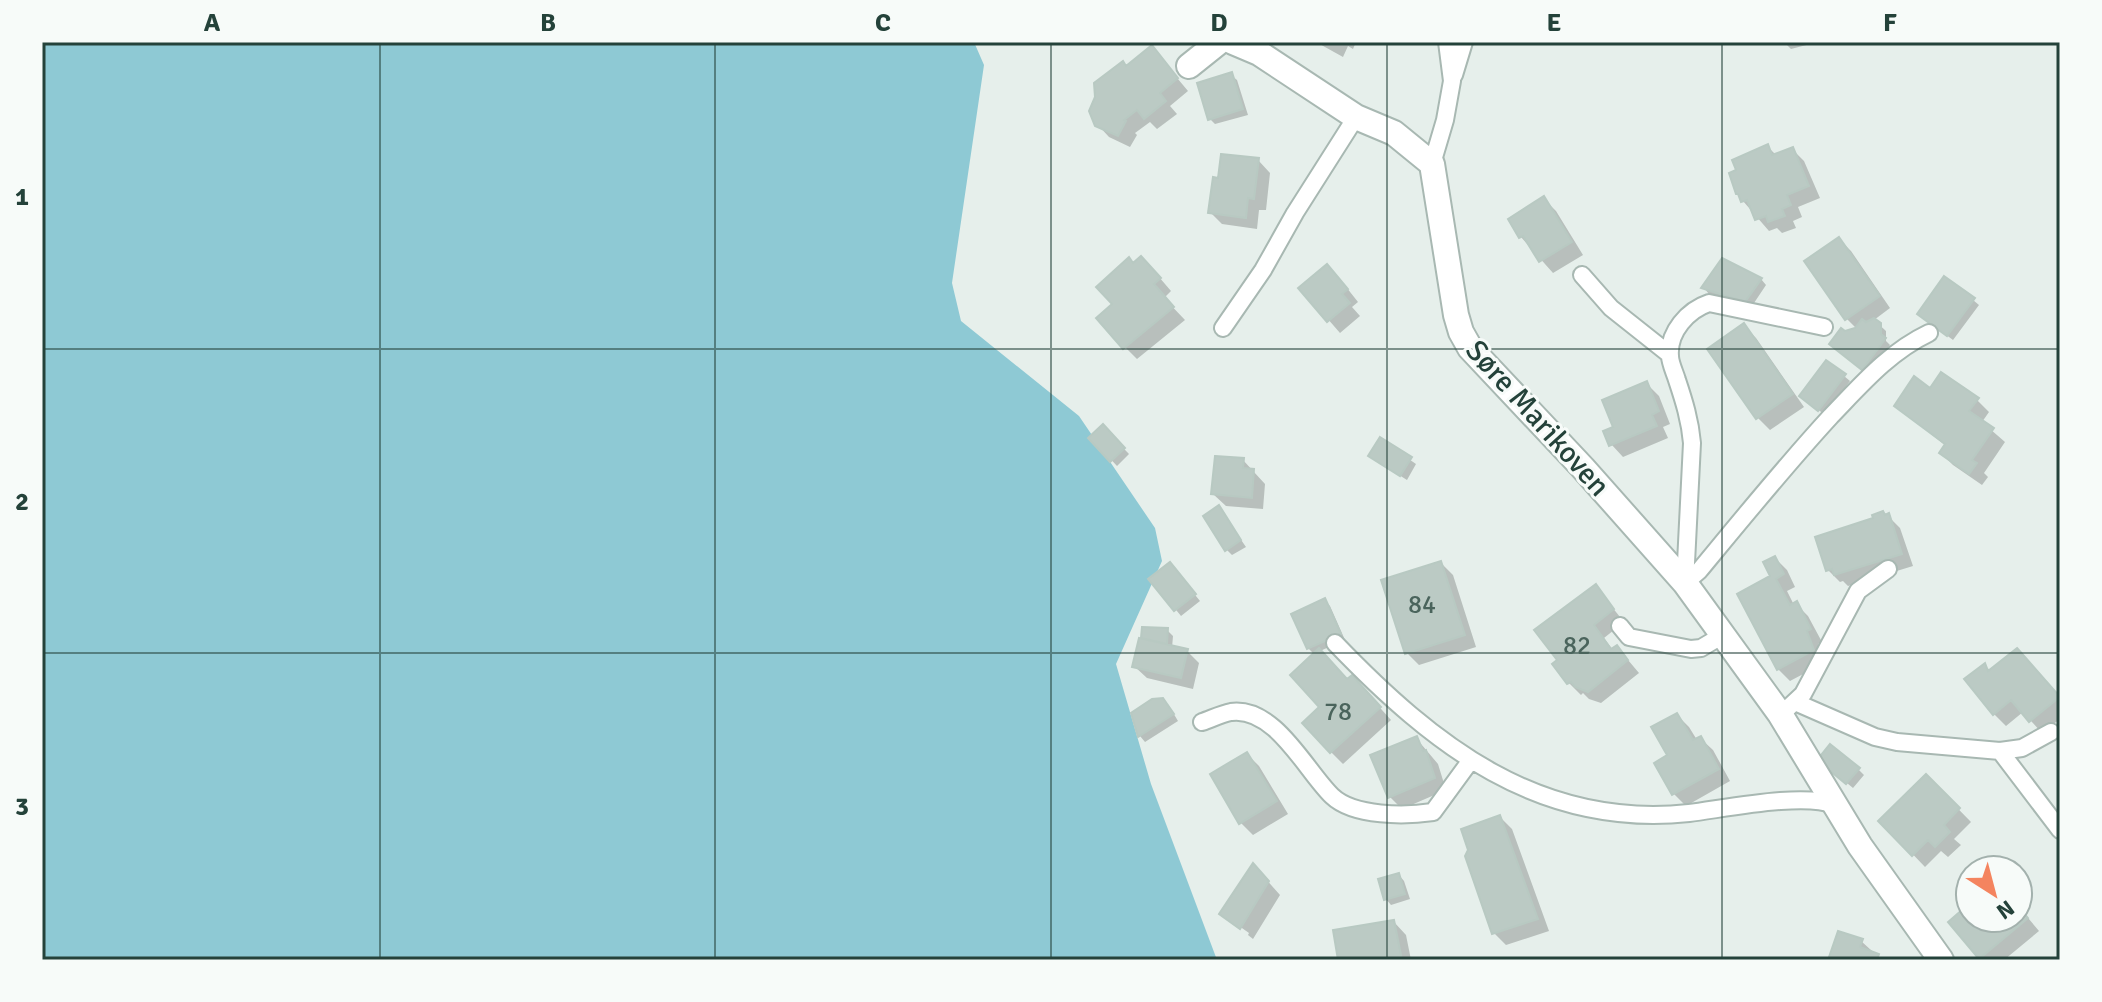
<svg xmlns="http://www.w3.org/2000/svg" width="2102" height="1002" viewBox="0 0 2102 1002" font-family="Signika,sans-serif">
	<style>
		.water { fill: #8ec9d4 }
		.shadow { fill: #0003 }
		.building { fill: #bbcac4; stroke: #b8c9c2; stroke-width: 2 }
		.lines { fill: none; stroke-linecap: round; stroke-linejoin: round }
		.lane-casing { stroke: #a8b8b2; stroke-width: 20 }
		.street-casing { stroke: #a8b8b2; stroke-width: 28 }
		.lane { stroke: #fff; stroke-width: 16 }
		.street { stroke: #fff; stroke-width: 24 }
		.grid { fill: none; stroke: #24423a; stroke-width: 2; stroke-opacity: 0.55 }
		.labels { text-anchor: middle; stroke-width: 6; stroke-linejoin: round; paint-order: stroke }
		.number-label { font-size: 26px; fill: #4a645c }
		.street-label { font-size: 30px; fill: #24423a; stroke: #f7fbf9 }
		.neatline { fill: none; stroke: #24423a; stroke-width: 3 }
		.grid-label { font-size: 26px; text-anchor: middle; font-weight: bold; fill: #24423a }
	</style>
	<rect width="100%" height="100%" fill="#e6efeb"/>
	<path class="water" d="M42,42H974L984,65L952,283L961,321L1079,416L1155,528L1162,561L1116,664L1151,784L1217,960H42Z"/>
	<path class="shadow" d="M1316,42H1356L1353,49L1348,46L1343,57Z
		M1617,42H1663L1620,45Z
		M1784,42H1818L1791,49Z
		M1152,48L1188,91L1170,106L1177,114L1157,129L1150,122L1135,133L1137,135L1130,147L1109,137L1097,124L1126,68Z
		M1231,75L1237,80L1248,115L1215,124L1210,119Z
		M1768,147L1776,155L1792,149L1804,161L1820,198L1798,207L1802,217L1793,221L1796,228L1782,233L1777,228L1769,231L1743,201Z
		M1258,160L1270,173L1266,210H1259L1257,229L1222,224L1210,212L1220,180Z
		M1544,199L1556,211L1583,255L1553,273L1521,237L1510,220Z
		M1839,239L1851,251L1890,308L1874,320L1886,331V341L1890,345L1868,374L1837,349L1844,333L1858,330L1846,318Z
		M1134,265L1153,270L1171,291L1164,298L1185,320L1137,359L1125,347Z
		M1339,278L1358,302L1352,307L1360,316L1340,333L1301,288Z
		M1761,279L1766,285L1752,306L1709,294L1704,288Z
		M1973,300L1979,305L1953,340L1925,319Z
		M1744,326L1756,338L1804,407L1770,430L1758,418L1710,349Z
		M1844,376L1850,381L1825,415L1807,401Z
		M1647,384L1659,396L1670,424L1663,427L1668,438L1623,457L1611,444L1615,428Z
		M1931,390L1977,400L1989,412L1982,422L2005,442L1984,473L1988,477L1982,485L1953,465L1941,453L1946,446L1896,406Z
		M1103,427L1129,454L1117,466L1091,438Z
		M1381,440L1416,464L1407,480L1377,461Z
		M1243,460L1265,484L1263,509L1226,506L1213,494Z
		M1219,508L1246,547L1232,555L1226,549Z
		M1888,516L1900,528L1913,566L1848,586L1843,581L1840,582L1828,570Z
		M1775,558L1787,570L1795,587L1787,591L1794,605L1796,604L1808,616L1822,642L1818,644L1824,663L1790,681L1778,669Z
		M1441,563L1453,575L1476,647L1419,665L1407,653Z
		M1175,570L1200,601L1181,616L1151,579Z
		M1596,587L1624,622L1604,638L1613,650L1616,648L1628,660L1639,673L1601,703L1589,699L1583,693L1581,695L1569,683Z
		M1325,601L1330,606L1345,640L1320,651L1348,681L1364,690L1391,720L1343,764L1331,752L1322,707L1315,655L1308,648Z
		M1144,629L1167,630L1173,636L1172,648L1187,651L1199,663L1193,689L1147,678L1134,666Z
		M2029,662L2060,698V719L2042,733L2023,712L2006,726L1994,714L1985,666L1991,671Z
		M1169,706L1178,721L1145,742L1140,736L1133,714Z
		M1677,715L1689,727L1697,740L1700,738L1713,750L1730,781L1686,806L1674,794L1657,764L1670,756Z
		M1416,738L1438,764L1446,790L1402,809L1390,797Z
		M1247,754L1259,766L1288,814L1253,835L1241,823Z
		M1825,765L1858,769L1864,775L1853,788Z
		M1926,776L1971,822L1954,839L1961,845L1948,857L1941,851L1925,867L1881,821Z
		M1500,817L1512,829L1549,931L1506,945L1494,933Z
		M1399,875L1404,881L1410,899L1391,905L1386,899Z
		M1265,878L1280,895L1253,939L1248,935L1249,933L1232,921V924L1222,913Z
		M1970,906V918H2018V906L2039,931L2004,960H1982L1951,922Z
		M1394,922L1406,935L1411,960H1340Z
		M1861,941L1882,960H1830Z"/>
	<path class="building" d="M1152,45L1178,78L1160,93L1166,101L1144,119L1137,110L1124,120L1126,121L1118,136L1095,126L1089,111L1095,97L1094,83L1123,61L1126,66Z
		M1232,72L1243,109L1208,120L1197,83Z
		M1768,144L1772,155L1793,147L1809,186L1787,195L1791,205L1782,209L1785,216L1768,222L1766,216L1755,220L1747,200L1741,202L1738,194H1736L1729,173L1736,170L1732,160Z
		M1221,154L1259,158L1254,199L1248,198L1246,218L1208,213L1213,177L1218,178Z
		M1544,196L1572,242L1539,262L1523,236L1519,238L1508,219Z
		M1839,237L1880,296L1845,320L1804,261Z
		M1141,256L1161,278L1154,284L1174,307L1123,349L1096,318L1112,304L1096,287L1129,257L1133,263Z
		M1722,258L1762,278L1745,302L1701,288Z
		M1327,264L1348,289L1342,294L1350,303L1327,322L1298,288Z
		M1944,276L1975,298L1947,336L1917,314Z
		M1874,318L1881,323V334L1886,338L1862,370L1829,344L1841,328L1845,331L1855,328L1862,319L1866,322Z
		M1744,323L1793,394L1756,419L1707,349Z
		M1826,360L1846,374L1818,411L1799,396Z
		M1941,372L1979,398L1969,411L1994,428L1972,460L1977,463L1969,474L1939,453L1945,444L1894,406L1914,376L1930,388Z
		M1647,381L1659,411L1652,415L1657,426L1609,446L1603,431L1613,427L1602,400Z
		M1103,424L1125,448L1110,462L1088,438Z
		M1380,437L1412,457L1400,476L1368,456Z
		M1215,456L1244,458L1243,468L1254,469L1252,498L1211,494Z
		M1219,505L1241,540L1225,551L1203,516Z
		M1883,511L1885,515L1889,513L1902,554L1834,575L1832,569L1826,571L1815,537L1873,518L1872,515Z
		M1775,556L1784,574L1776,579L1790,605L1797,601L1811,629L1807,631L1814,650L1777,670L1737,594L1770,576L1763,562Z
		M1441,561L1465,635L1405,654L1381,580Z
		M1170,562L1196,594L1174,611L1148,579Z
		M1596,584L1614,609L1594,625L1611,649L1617,645L1628,660L1588,692L1575,687L1571,682L1567,684L1552,664L1557,660L1534,630Z
		M1325,598L1341,634L1307,649L1291,614Z
		M1142,627L1168,628L1167,644L1141,638Z
		M1139,638L1188,649L1181,678L1132,667Z
		M1319,648L1347,679L1352,675L1381,707L1330,753L1302,723L1319,707L1290,675Z
		M2017,648L2060,697L2029,722L2011,700L1993,715L1964,679L1985,663L1988,671Z
		M1163,698L1174,714L1138,737L1131,713L1152,699Z
		M1677,713L1693,740L1701,736L1719,769L1672,795L1654,763L1667,755L1651,727Z
		M1417,736L1423,751L1426,750L1435,778L1388,798L1370,755Z
		M1830,744L1860,768L1846,784L1817,760Z
		M1247,752L1277,801L1239,824L1210,774Z
		M1926,774L1960,808L1944,825L1950,832L1935,847L1928,840L1912,856L1878,821Z
		M1500,815L1538,919L1492,934L1465,856L1468,850L1461,829Z
		M1253,863L1269,881L1240,929L1219,914Z
		M1399,873L1405,894L1384,900L1378,879Z
		M1970,903V918H2018V906L2028,918L1979,959L1948,922Z
		M1394,920L1402,960H1338L1333,930Z
		M1838,931L1863,939L1860,947L1879,954L1877,960H1828Z"/>
	<g class="lines">
		<g class="lane-casing">
			<path id="lane" d="M1454,75L1464,42
				M1432,164L1445,120L1452,81L1447,42
				M1582,275L1611,308L1669,354
				M1223,328L1263,270L1295,213L1356,117
				M1685,583L1692,443C1690,420 1684,401 1677,380C1675,373 1670,363 1670,356C1668,332 1688,310 1709,303L1824,327
				M1685,583L1699,571C1742,519 1785,466 1831,416C1861,385 1889,352 1929,333
				M1620,626L1629,637L1691,649L1701,648L1723,635
				M1335,643C1433,745 1539,829 1689,813C1723,809 1804,792 1834,805
				M1795,702L1875,737L1897,742L2000,751L2022,748L2051,732
				M1788,708L1803,694L1858,591L1888,569
				M1202,722C1211,719 1221,714 1231,712C1275,706 1306,771 1332,796C1354,817 1406,816 1433,812L1471,760
				M2000,751L2060,830"/>
		</g>
		<g class="street-casing">
			<path id="street" d="M1233,42L1259,53L1356,117L1394,133L1432,164L1456,315L1461,332L1470,348L1583,468L1685,583L1780,714L1860,846L1941,960
				M1189,66L1219,42"/>
		</g>
		<use href="#lane" class="lane"/>
		<use href="#street" class="street"/>
	</g>
	<path class="grid" d="M380,42V960M715,42V960M1051,42V960M1387,42V960M1722,42V960M42,349H2060M42,653H2060"/>
	<g class="labels">
		<g class="number-label">
			<text x="1422" y="613">84</text>
			<text x="1577" y="654">82</text>
			<text x="1338" y="720">78</text>
		</g>
		<g class="street-label">
			<text transform="translate(1538 418) rotate(48)" y="10">Søre Marikoven</text>
		</g>
	</g>
	<rect width="2102" height="1002" fill="none" stroke="#f7fbf9" stroke-width="88"/>
	<g transform="translate(1994 894) rotate(144)"><circle r="38" fill="#f7fbf9" stroke="#a3b1ad" stroke-width="2"/>
	<path d="M0-6L14 30L0 20L-14 30Z" fill="#f4845f"/>
	<text y="-12" font-size="22" font-weight="bold" text-anchor="middle" fill="#24423a">N</text>
	</g>
	<rect x="44" y="44" width="2014" height="914" class="neatline"/>
	<g class="grid-label">
		<text x="212" y="31">A</text>
		<text x="548" y="31">B</text>
		<text x="883" y="31">C</text>
		<text x="1219" y="31">D</text>
		<text x="1554" y="31">E</text>
		<text x="1890" y="31">F</text>
		<text x="22" y="205">1</text>
		<text x="22" y="510">2</text>
		<text x="22" y="815">3</text>
	</g>
</svg>
